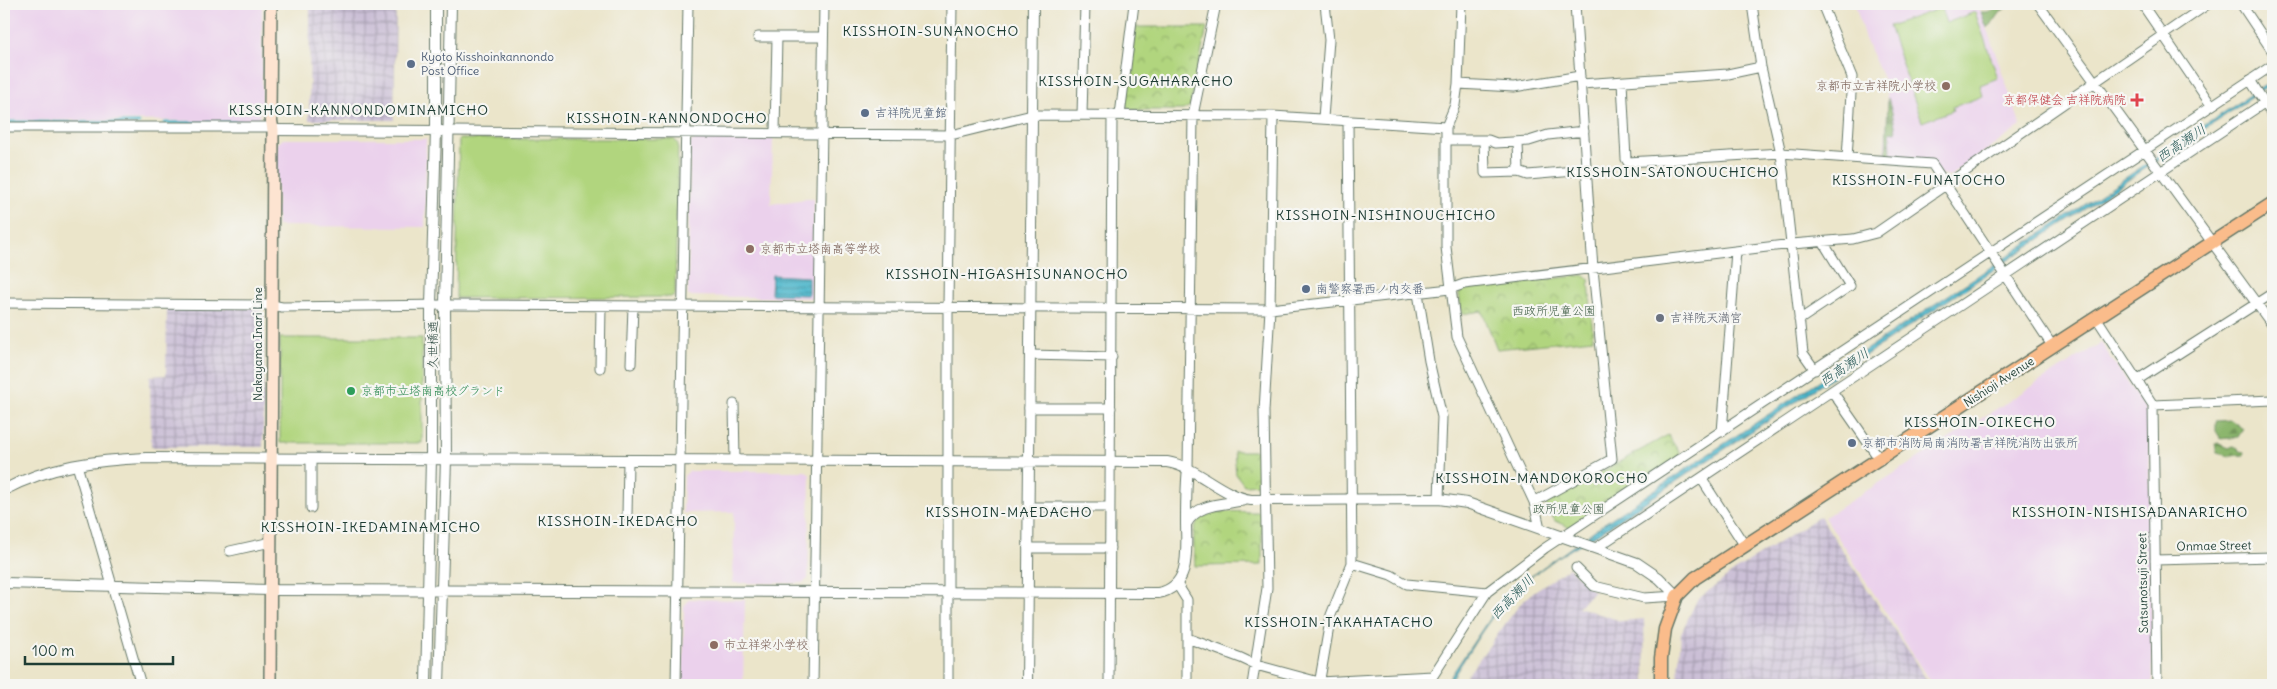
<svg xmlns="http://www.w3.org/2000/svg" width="2277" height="689" viewBox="0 0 2277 689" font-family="Delius,'Klee One',sans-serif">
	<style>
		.built { fill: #ebd1ec }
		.industrial { fill: url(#industrial-grid) }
		.forest { fill: url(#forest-firs); stroke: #567a50 }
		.park { fill: url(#park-crowns); stroke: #688959 }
		.garden { fill: #b1d57e; stroke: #688959 }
		.water { fill: url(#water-rules); stroke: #367a80 }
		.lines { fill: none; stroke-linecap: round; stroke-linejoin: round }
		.stream { stroke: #4eb7cc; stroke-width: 3 }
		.minor-casing { stroke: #667868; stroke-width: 11 }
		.tertiary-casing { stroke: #667868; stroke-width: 12 }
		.secondary-casing { stroke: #667868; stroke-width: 14 }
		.primary-casing { stroke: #667868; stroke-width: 15 }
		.minor { stroke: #fff; stroke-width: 9 }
		.tertiary { stroke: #fff; stroke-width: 10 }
		.secondary { stroke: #fde4d1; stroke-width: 11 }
		.primary { stroke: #fabc8b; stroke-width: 12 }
		.service-dot { fill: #5c6f8a; stroke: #f6f6f2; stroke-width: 2 }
		.education-dot { fill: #8d6e63; stroke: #f6f6f2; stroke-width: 2 }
		.health-dot { fill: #e0444e; stroke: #f6f6f2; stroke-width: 2 }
		.worship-dot { fill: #6b7280; stroke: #f6f6f2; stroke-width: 2 }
		.leisure-dot { fill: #2e9e5b; stroke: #f6f6f2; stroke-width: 2 }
		.labels { text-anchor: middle; stroke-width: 4.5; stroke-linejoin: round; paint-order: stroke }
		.service-label { font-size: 12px; fill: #4e5e75; stroke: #f6f6f2; text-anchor: start }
		.education-label { font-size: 12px; fill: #785e54; stroke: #f6f6f2; text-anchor: start }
		.health-label { font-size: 12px; fill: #be3a42; stroke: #f6f6f2; text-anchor: end }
		.park-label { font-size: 12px; fill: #3c5b43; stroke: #f6f6f2 }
		.worship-label { font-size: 12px; fill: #5b616d; stroke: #f6f6f2; text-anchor: start }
		.street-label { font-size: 12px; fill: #1f3d34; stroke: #f6f6f2 }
		.leisure-label { font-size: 12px; fill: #27864d; stroke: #f6f6f2; text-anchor: start }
		.neighbourhood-label { font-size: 14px; letter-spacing: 1px; fill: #1f3d34; stroke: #f6f6f2 }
		.water-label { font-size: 14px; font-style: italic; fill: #2b5c5a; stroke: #f6f6f2 }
	</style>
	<defs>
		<pattern id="industrial-grid" width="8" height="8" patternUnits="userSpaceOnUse" patternTransform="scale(1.25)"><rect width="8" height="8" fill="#cbbfd6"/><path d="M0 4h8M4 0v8" fill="none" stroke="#a49cae"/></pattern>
		<pattern id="forest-firs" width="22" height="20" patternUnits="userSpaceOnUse" patternTransform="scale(1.25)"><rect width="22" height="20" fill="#8cb66d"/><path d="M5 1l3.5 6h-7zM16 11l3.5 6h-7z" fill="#72955a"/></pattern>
		<pattern id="park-crowns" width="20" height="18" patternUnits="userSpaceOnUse" patternTransform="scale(1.25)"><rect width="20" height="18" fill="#b1d57e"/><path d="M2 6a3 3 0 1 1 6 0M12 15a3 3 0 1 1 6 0" fill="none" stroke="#8fae68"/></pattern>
		<pattern id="water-rules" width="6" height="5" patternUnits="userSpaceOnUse" patternTransform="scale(1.25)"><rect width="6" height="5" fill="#4eb7cc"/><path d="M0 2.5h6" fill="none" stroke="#4096a6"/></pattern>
	</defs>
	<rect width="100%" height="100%" fill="#f6f6f2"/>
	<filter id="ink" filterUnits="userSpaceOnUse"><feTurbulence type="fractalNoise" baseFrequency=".02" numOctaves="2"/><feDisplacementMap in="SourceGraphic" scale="10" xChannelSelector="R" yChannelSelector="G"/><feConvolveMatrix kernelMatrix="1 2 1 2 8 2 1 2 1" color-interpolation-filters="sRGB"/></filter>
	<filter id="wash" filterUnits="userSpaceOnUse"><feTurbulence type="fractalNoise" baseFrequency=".0096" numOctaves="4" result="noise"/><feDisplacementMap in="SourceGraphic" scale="20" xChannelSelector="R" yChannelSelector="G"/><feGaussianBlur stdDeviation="1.12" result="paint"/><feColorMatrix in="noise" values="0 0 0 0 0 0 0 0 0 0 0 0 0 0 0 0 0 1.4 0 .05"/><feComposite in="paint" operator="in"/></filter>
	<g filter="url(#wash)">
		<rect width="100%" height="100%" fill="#ebe5ca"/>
		<path class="built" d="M4,4H262V104L258,121L4,120Z
			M1855,4H1978L2021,126L1949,177L1943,175L1922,160L1884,155L1888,108L1886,92L1883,78L1865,39Z
			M283,139H426L425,227L277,226V144Z
			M695,139H773L771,204L814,198L812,298L688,296L690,143Z
			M2101,343L2148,413L2153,685H1932L1825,517Z
			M689,471H806L810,475L808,579L802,583H733L734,512L683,513L684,476Z
			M690,599L745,600L743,685H683L684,606Z"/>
		<path class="industrial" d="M310,4H396L394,120H309Z
			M167,308H258L264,315L263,447H151L150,376L166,375Z
			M1820,516L1930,685H1677L1681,633L1697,600L1732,573Z
			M1569,568L1592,590H1595L1578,607L1621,621L1644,619L1645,685H1460L1520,604L1533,592Z"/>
		<path class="forest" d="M2005,5L2007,7C1996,14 1997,22 1987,28L1981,12H1987Z
			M1888,98C1890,104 1896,127 1896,132L1890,131L1891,155H1886Z
			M2231,420L2243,429L2238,437L2221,439L2216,431V421Z
			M2218,443L2229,448L2233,446L2238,448L2239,451L2244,452V455L2228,456L2217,453L2215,444Z"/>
		<path class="park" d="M1136,27H1207L1190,106L1183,110H1130L1125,104Z
			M1584,275L1589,279L1593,339L1497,349L1482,311L1462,314L1459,294L1462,289Z
			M1668,435L1681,455L1570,528L1555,521L1545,503Z
			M1234,451H1261V484L1244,485L1236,474Z
			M1259,512L1262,515V565L1195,566C1195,557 1192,535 1195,527C1204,505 1240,513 1259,512Z"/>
		<path class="garden" d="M1941,8L1946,23L1975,12L1998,78L1980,85L1983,96L1953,107L1954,110L1922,122L1889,26Z
			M459,139H674L678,144L675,295L673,297L456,298Z
			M280,338H422V443H280Z"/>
		<path class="water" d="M2273,80V83L2257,94L1596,535C1564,553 1530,572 1506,600C1484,625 1466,657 1448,685H1445L1495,610L1513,590L1603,524Z
			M772,275L808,277V295L771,294Z"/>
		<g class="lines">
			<path class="stream" d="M4,122L139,123
				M165,123L259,122"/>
		</g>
	</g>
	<g filter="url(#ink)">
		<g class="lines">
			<g class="minor-casing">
				<path id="minor" d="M1461,4L1458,84L1455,105L1446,127V247L1457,337L1534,502L1540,528
					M1752,4L1761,67L1781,153L1803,353L1815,370
					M1822,4L1852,77L1847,158
					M2038,4L2273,326
					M2142,4L2211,105
					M2241,4L2273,52
					M758,37H823
					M2250,80L2273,116
					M1622,82L1626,159L1628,162L1781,153L1932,164L2053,347
					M1458,84L1514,87L1580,76
					M1581,84L1728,74L1761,67
					M1082,115L1085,4
					M1120,115L1134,4
					M1323,118L1329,40L1325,4
					M4,127H271
					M448,131L951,135L1032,115L1273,116L1446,127
					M775,132L777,37
					M1446,140H1488L1496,143L1529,141L1548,135L1584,131
					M1484,140L1485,173L1519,172L1518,142
					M1519,172L1528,175L1586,170
					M1418,293L1429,361L1442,417L1439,499
					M4,303L272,305L282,307L445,305L1270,309L1450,289L1464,284L1792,244L1853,239L1876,233L2208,4
					M2096,317L2153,405L2157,685
					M1799,320L1850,286L1823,242
					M1030,355L1112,357
					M631,364L633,306
					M600,368L601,306
					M2137,380L2273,293
					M1832,391L1880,460
					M734,404L735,461
					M2153,405L2273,400
					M1029,408H1111
					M1722,432L1736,251
					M311,459V508
					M77,465L141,685
					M1188,468L1193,115L1216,4
					M1701,478L1745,546
					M1534,502L1612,459L1593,269L1575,4
					M1028,507H1110
					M627,516L628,460
					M1028,548H1110
					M1596,548L2273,97
					M230,551L271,542
					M2155,560L2273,557
					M1352,563L1391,575L1407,584L1487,592
					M1576,568L1594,586L1644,598L1677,596
					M1177,584L1187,600V685
					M1187,638L1241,658L1256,665L1319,682L1433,676
					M676,685L688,4
					M813,685L824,4
					M948,685V306L952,4
					M1109,685L1112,115
					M1252,685L1267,588L1264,411L1270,309L1273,116
					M1319,685L1331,615L1352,563L1348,121
					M1427,685L1487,592L1545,548L2273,65"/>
			</g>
			<g class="tertiary-casing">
				<path id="tertiary" d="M273,130L442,131
					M4,490C48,466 96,460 146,458L1167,462C1198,467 1220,495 1251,500L1439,499L1467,503L1637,563L1659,578L1677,596
					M1186,524C1198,502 1224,505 1245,500
					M4,583L271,590L1158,593C1192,587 1186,549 1186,522C1186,504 1186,486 1188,468
					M426,685L431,458V305L436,130V4
					M439,685L446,459L445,305L451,4
					M1027,685L1033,4"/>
			</g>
			<g class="secondary-casing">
				<path id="secondary" d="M270,685L273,130L270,112L271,4"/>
			</g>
			<g class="primary-casing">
				<path id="primary" d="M1661,685V658L1665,629L1677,596L1695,578L2273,203"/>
			</g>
			<use href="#minor" class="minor"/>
			<use href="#tertiary" class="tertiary"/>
			<use href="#secondary" class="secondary"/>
			<use href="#primary" class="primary"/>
		</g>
	</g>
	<g class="service-dot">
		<circle cx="411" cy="64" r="5"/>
		<circle cx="865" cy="113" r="5"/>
		<circle cx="1306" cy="289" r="5"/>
		<circle cx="1852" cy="443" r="5"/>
	</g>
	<g class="education-dot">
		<circle cx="1946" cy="86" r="5"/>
		<circle cx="750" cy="249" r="5"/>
		<circle cx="714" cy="645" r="5"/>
	</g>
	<path class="health-dot" d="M2134.5 92.5h5v5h5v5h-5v5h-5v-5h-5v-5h5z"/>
	<circle class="worship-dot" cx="1660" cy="318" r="5"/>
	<circle class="leisure-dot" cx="351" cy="391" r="5"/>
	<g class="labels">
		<g class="service-label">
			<text x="421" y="61">Kyoto Kisshoinkannondo<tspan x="421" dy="14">Post Office</tspan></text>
			<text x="875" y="117">吉祥院児童館</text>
			<text x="1316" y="293">南警察署西ノ内交番</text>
			<text x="1862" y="447">京都市消防局南消防署吉祥院消防出張所</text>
		</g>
		<g class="education-label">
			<text x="1936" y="90" text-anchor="end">京都市立吉祥院小学校</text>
			<text x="760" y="253">京都市立塔南高等学校</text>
			<text x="724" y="649">市立祥栄小学校</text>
		</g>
		<g class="health-label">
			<text x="2126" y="104">京都保健会 吉祥院病院</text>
		</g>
		<g class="park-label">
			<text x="1554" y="315">西政所児童公園</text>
			<text x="1569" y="513">政所児童公園</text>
		</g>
		<g class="worship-label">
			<text x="1670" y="322">吉祥院天満宮</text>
		</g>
		<g class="street-label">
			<text transform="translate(258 344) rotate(-90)" y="4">Nakayama Inari Line</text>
			<text transform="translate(433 345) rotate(-90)" y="4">久世橋通</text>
			<text transform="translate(1999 382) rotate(-33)" y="4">Nishioji Avenue</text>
			<text transform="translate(2214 546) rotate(-1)" y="4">Onmae Street</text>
			<text transform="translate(2143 583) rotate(-91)" y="4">Satsunotsuji Street</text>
		</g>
		<g class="leisure-label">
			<text x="361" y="395">京都市立塔南高校グランド</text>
		</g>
		<g class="neighbourhood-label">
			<text x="931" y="36">KISSHOIN-SUNANOCHO</text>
			<text x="1136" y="86">KISSHOIN-SUGAHARACHO</text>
			<text x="359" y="115">KISSHOIN-KANNONDOMINAMICHO</text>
			<text x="667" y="123">KISSHOIN-KANNONDOCHO</text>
			<text x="1673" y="177">KISSHOIN-SATONOUCHICHO</text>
			<text x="1919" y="185">KISSHOIN-FUNATOCHO</text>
			<text x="1386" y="220">KISSHOIN-NISHINOUCHICHO</text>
			<text x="1007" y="279">KISSHOIN-HIGASHISUNANOCHO</text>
			<text x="1980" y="427">KISSHOIN-OIKECHO</text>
			<text x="1542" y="483">KISSHOIN-MANDOKOROCHO</text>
			<text x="1009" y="517">KISSHOIN-MAEDACHO</text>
			<text x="2130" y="517">KISSHOIN-NISHISADANARICHO</text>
			<text x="618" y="526">KISSHOIN-IKEDACHO</text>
			<text x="371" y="532">KISSHOIN-IKEDAMINAMICHO</text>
			<text x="1339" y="627">KISSHOIN-TAKAHATACHO</text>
		</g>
		<g class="water-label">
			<text transform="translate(2181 143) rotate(-34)" y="5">西高瀬川</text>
			<text transform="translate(1844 367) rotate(-34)" y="5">西高瀬川</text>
			<text transform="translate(1512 597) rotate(-46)" y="5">西高瀬川</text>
		</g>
	</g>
	<rect width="2277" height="689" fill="none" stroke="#f6f6f2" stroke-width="20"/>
	<path d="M25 656v8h148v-8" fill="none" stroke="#1f3d34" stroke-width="2.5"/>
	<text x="32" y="656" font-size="15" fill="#1f3d34" stroke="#f6f6f2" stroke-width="4" paint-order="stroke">100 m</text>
</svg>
